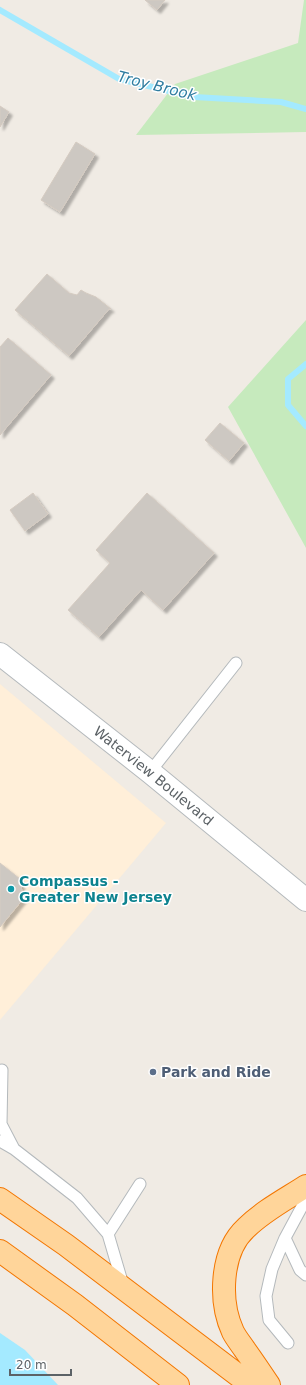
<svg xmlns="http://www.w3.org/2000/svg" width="306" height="1385" viewBox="0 0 306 1385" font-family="'DejaVu Sans',sans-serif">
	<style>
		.commercial { fill: #ffefd9 }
		.green { fill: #c6eabd }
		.water { fill: #a4eaff }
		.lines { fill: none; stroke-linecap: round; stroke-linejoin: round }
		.stream { stroke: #a4eaff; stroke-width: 6 }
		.building { fill: #cdc8c2; stroke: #d5cbc1; filter: url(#shadow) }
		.service-casing { stroke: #b4b9bc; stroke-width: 13 }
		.minor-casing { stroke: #b4b9bc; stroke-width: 24 }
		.trunk-casing { stroke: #f37600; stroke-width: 24 }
		.service { stroke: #fff; stroke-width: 11 }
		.minor { stroke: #fff; stroke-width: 22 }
		.trunk { stroke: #ffd59a; stroke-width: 22 }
		.culture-dot { fill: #0f9aa8; stroke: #fff; stroke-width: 1.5 }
		.service-dot { fill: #5c6f8a; stroke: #fff; stroke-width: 1.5 }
		.labels { text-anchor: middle; stroke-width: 3; stroke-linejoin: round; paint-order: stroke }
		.street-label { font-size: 14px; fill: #5c6266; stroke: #fff }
		.culture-label { font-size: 14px; font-weight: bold; fill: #0d838f; stroke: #fff; text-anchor: start }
		.service-label { font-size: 14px; font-weight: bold; fill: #4e5e75; stroke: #fff; text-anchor: start }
		.water-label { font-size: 15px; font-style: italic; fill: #307da0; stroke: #fff }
	</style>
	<defs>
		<filter id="shadow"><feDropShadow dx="3.5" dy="3.5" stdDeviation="1" flood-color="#0004"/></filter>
	</defs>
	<rect width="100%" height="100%" fill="#f0ebe4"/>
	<path class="commercial" d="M0,684L166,823L0,1020Z"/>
	<path class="green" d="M304,0H306V132L136,135L175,84L298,43Z
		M306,320V548L228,407Z"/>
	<path class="water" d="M0,1333L25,1350L58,1385H0Z"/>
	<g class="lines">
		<path class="stream" d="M0,10L119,79L194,97L281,102L306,109
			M306,364L288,379V405L306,426"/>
	</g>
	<path class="building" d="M145,0H165L157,10Z
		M0,106L9,112L0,127Z
		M76,142L95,154L60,212L41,200Z
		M47,274L69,293L77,295L81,290L86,293L96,297L111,309H109L69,356L15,310Z
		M8,338L51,375L0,435V347Z
		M220,423L244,443L229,461L205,440Z
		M33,493L48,514L25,531L10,510Z
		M147,493L214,553L163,610L141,590L99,637L68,610L110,563L96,550Z
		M0,863L20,879L23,899L0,927Z"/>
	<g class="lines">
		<g class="service-casing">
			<path id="service" d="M150,772L236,663
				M2,1070L1,1124L14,1149
				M0,1141L14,1149L77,1198L108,1234L123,1285
				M108,1234L140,1184
				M285,1238L300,1270L306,1275
				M288,1343L269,1320L266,1296L272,1269L285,1238L306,1199"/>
		</g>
		<g class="minor-casing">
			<g id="minor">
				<path id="s1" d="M0,654L150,772L306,900"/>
			</g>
		</g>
		<g class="trunk-casing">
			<path id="trunk" d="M0,1199L66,1245L251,1385
				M0,1251L75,1305L178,1385
				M269,1385C261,1373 253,1361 245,1350C241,1344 236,1338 233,1332C219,1302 220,1252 246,1228C263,1211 286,1199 306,1186"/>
		</g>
		<use href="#service" class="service"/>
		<use href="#minor" class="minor"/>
		<use href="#trunk" class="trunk"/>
	</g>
	<circle class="culture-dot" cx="11" cy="889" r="4"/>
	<circle class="service-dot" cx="153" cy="1072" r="4"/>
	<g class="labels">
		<g class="street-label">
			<text dy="5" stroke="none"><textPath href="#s1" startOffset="196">Waterview Boulevard</textPath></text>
		</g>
		<g class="culture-label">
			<text x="19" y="886">Compassus -<tspan x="19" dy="16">Greater New Jersey</tspan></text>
		</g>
		<g class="service-label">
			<text x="161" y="1077">Park and Ride</text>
		</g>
		<g class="water-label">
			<text transform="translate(157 86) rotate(14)" y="5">Troy Brook</text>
		</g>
	</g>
	<path d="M10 1369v6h61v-6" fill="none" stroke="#5c6266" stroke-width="2"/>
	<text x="16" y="1369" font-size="12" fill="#5c6266" stroke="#ffffff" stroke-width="3" paint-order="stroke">20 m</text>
</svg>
